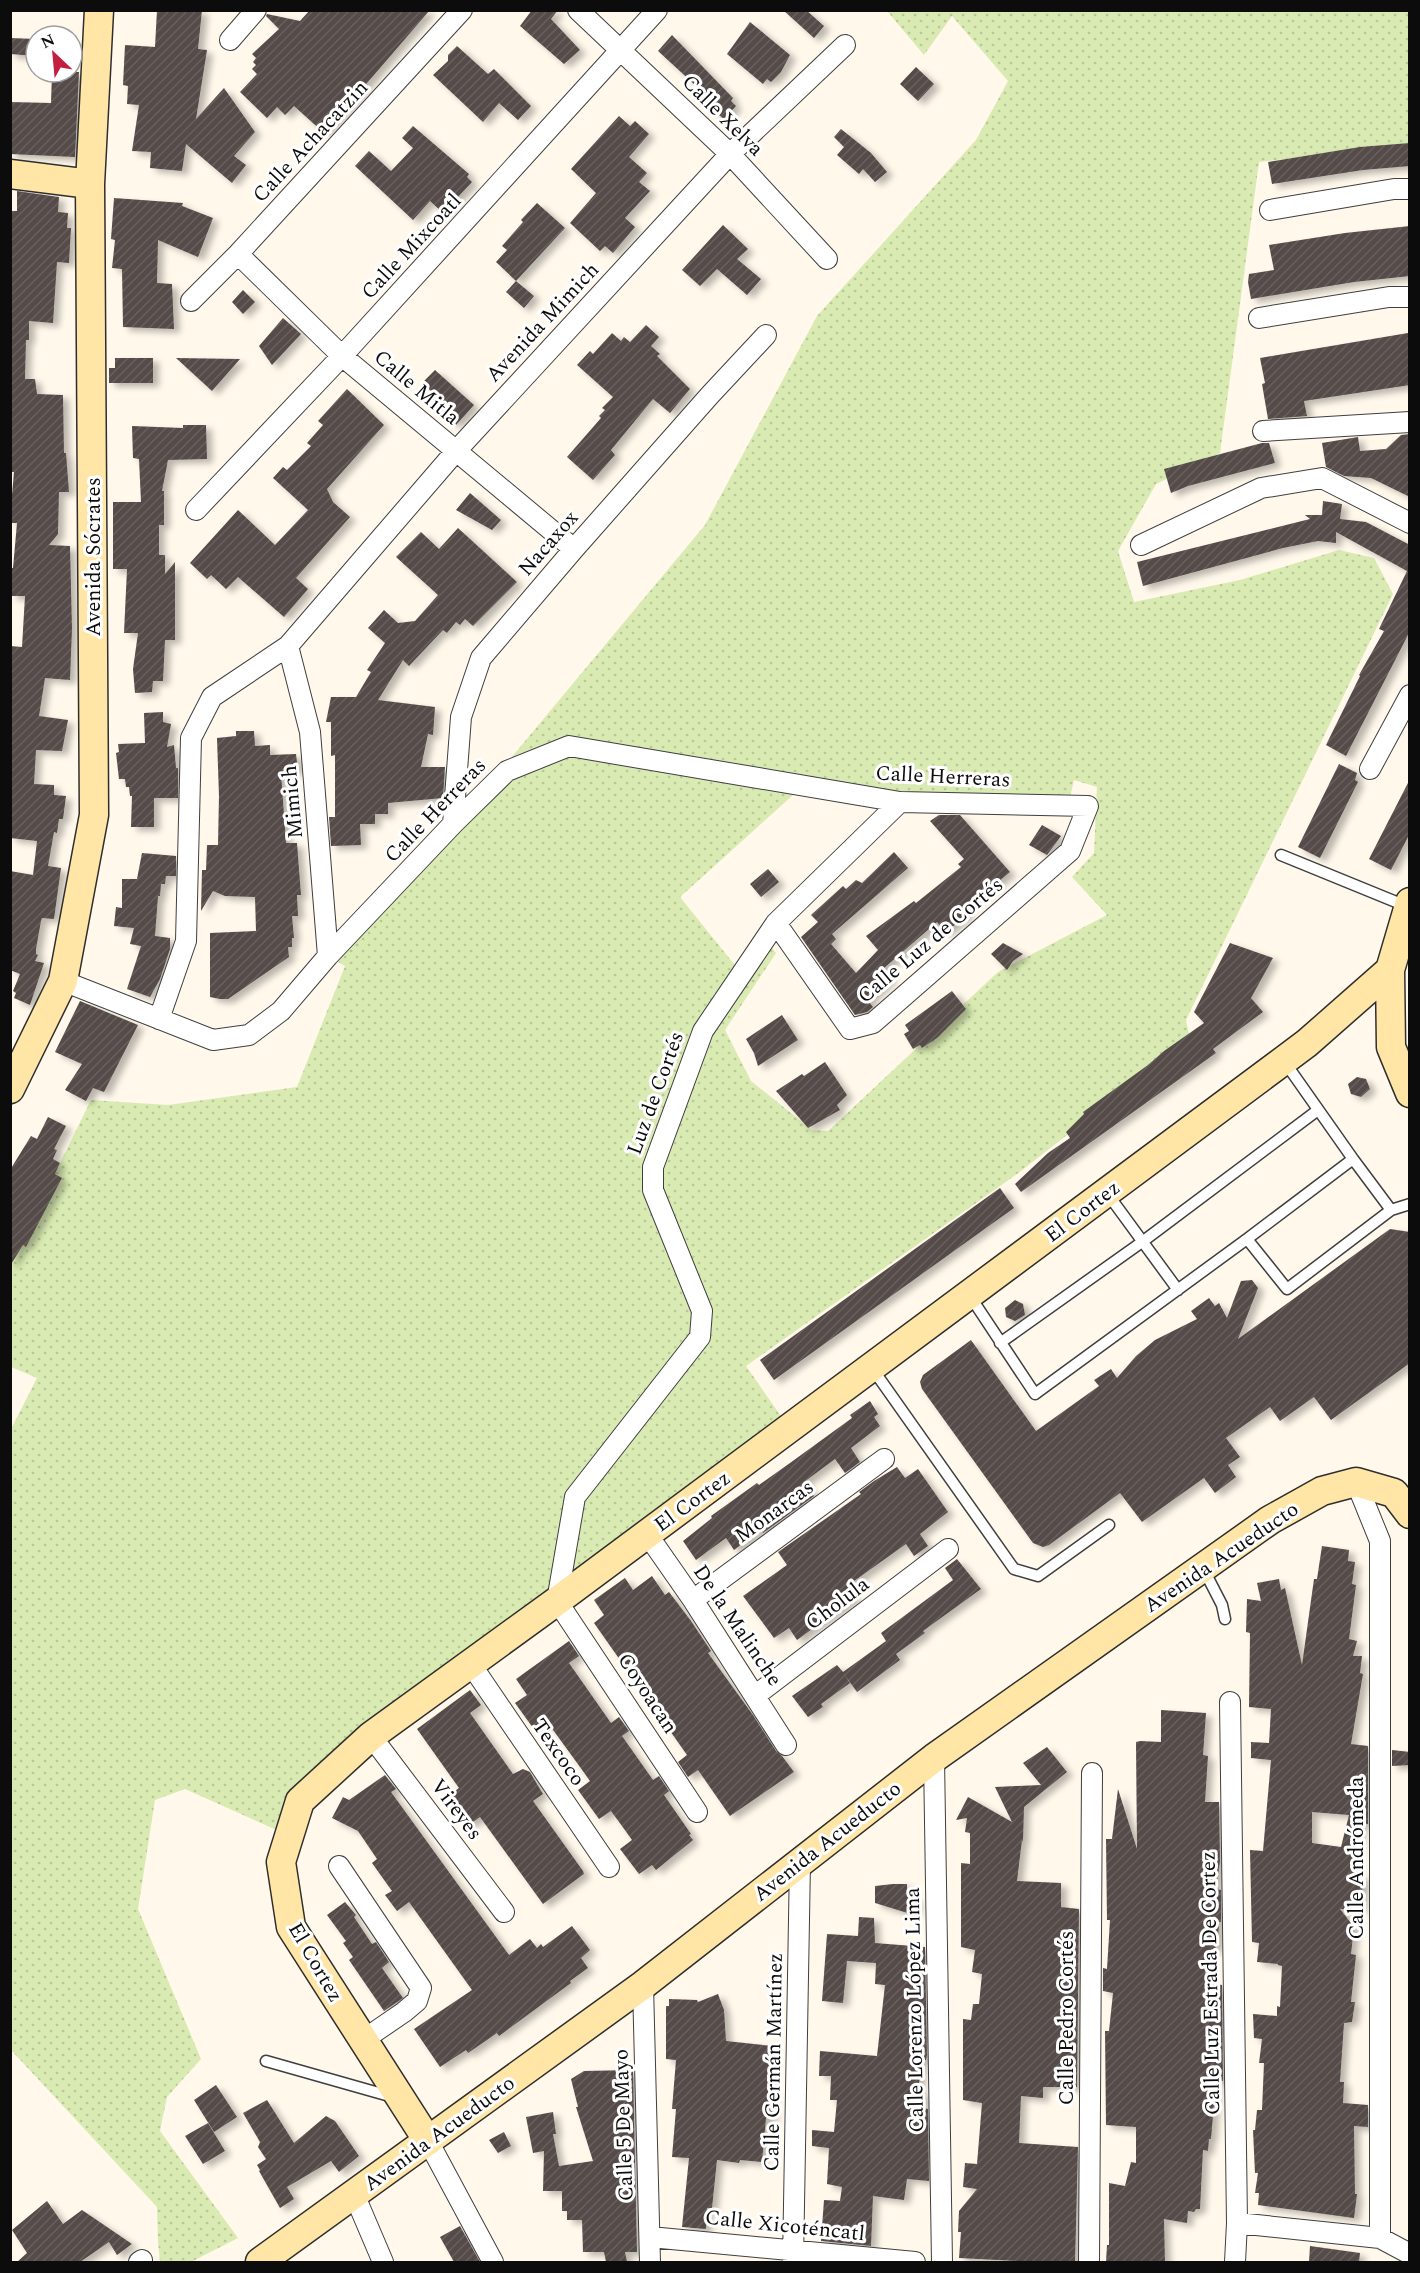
<svg xmlns="http://www.w3.org/2000/svg" width="1420" height="2273" viewBox="0 0 1420 2273" font-family="Spectral,serif">
	<style>
		.grass { fill: url(#grass-dots); fill-rule: evenodd }
		.building { fill: url(#building-hatch); fill-rule: evenodd; filter: url(#shadow) }
		.lines { fill: none; stroke-linecap: round; stroke-linejoin: round }
		.lane-casing { stroke: #3f3f3f; stroke-width: 13 }
		.street-casing { stroke: #3f3f3f; stroke-width: 22 }
		.secondary-casing { stroke: #2e2e2e; stroke-width: 31 }
		.lane { stroke: #fff; stroke-width: 10 }
		.street { stroke: #fff; stroke-width: 20 }
		.secondary { stroke: #ffe6a6; stroke-width: 28 }
		.labels { text-anchor: middle; stroke-width: 6; stroke-linejoin: round; paint-order: stroke }
		.street-label { font-size: 21px; fill: #0c0c0c; stroke: #fff }
	</style>
	<defs>
		<pattern id="grass-dots" width="8" height="8" patternUnits="userSpaceOnUse" patternTransform="scale(1.5)"><rect width="8" height="8" fill="#d9ebb2"/><path d="M2 2h.1M6 6h.1" fill="none" stroke="#b9c898" stroke-width="1.8" stroke-linecap="round"/></pattern>
		<pattern id="building-hatch" width="6" height="6" patternUnits="userSpaceOnUse" patternTransform="scale(1.5)"><rect width="6" height="6" fill="#554b48"/><path d="M-1 1l2-2M0 6l6-6M5 7l2-2" fill="none" stroke="#68605e"/></pattern>
		<filter id="shadow"><feDropShadow dx="6" dy="4" stdDeviation="3" flood-color="#0004"/></filter>
	</defs>
	<rect width="100%" height="100%" fill="#fff8eb"/>
	<path class="grass" d="M887,11H1409V144L1259,162L1220,453L1156,484L1118,551L1134,602L1240,580L1339,550L1374,558L1393,594L1186,1020L1190,1039L1017,1174L746,1366L790,1429L371,1736L290,1836L185,1789L155,1800L138,1909L201,2059L167,2097L160,2131L238,2238L191,2262H160L158,2242L157,2207L11,2050L10,1431L37,1378L11,1367V1263L91,1100L168,1105L297,1087L345,966L328,956L471,806L705,525L817,316L976,140L1008,81L952,16L924,55ZM1074,780L1097,787L1094,853L1072,877L1107,915L998,972L828,1131L812,1130L751,1081L725,1030L776,953L765,939L742,974L680,897L803,786L1068,806Z"/>
	<path class="building" d="M157,10H202L198,49L207,50L196,119L224,88L255,132L234,156L246,165L232,183L186,144L182,171L150,168L151,152L132,151L139,105L127,104L128,86L123,85L125,45L155,47Z
		M310,10H430L324,133L294,106L285,115L277,107L267,118L240,92L257,74L252,69L256,65L253,62L256,58L252,54L279,29L266,16L267,14L300,21Z
		M532,10H558L551,19L580,50L564,64L520,26Z
		M783,10H806L824,26L814,38Z
		M750,22L790,55L781,72L771,82L767,79L763,84L727,54Z
		M672,35L733,98L731,101L736,106L724,119L689,91L695,85L658,51Z
		M10,38L36,39V56L10,54Z
		M457,46L488,74L494,69L531,106L518,120L499,103L483,122L433,75L448,61V55Z
		M916,67L934,84L918,101L900,84Z
		M52,72H79L75,157L10,154V102L51,103Z
		M619,116L630,126L635,121L649,134L629,157L647,173L639,182L650,191L625,218L635,227L613,253L605,246L600,251L570,223L596,193L571,169Z
		M413,126L469,174L467,177L472,182L443,213L430,201L413,220L355,166L369,151L391,171L413,148L402,138Z
		M841,129L871,153L887,172L875,182L863,169L859,174L837,155L844,147L834,137Z
		M1410,143V166L1363,170L1272,184L1268,162L1360,147Z
		M17,191L59,197L58,212L68,213L67,228H71L69,263L57,262L53,323L29,321V340H26L25,379H35L37,394L63,395L64,453H66L69,492H59L58,534L49,545L70,546L72,629L70,680L45,678L39,716L68,720L62,751L36,750L34,784L54,785V795L66,796L63,819H59L57,833L54,832L48,866L61,868L54,919L42,918L41,921L36,949V954L38,955L35,961L44,963L30,1005L14,998L16,993L13,991L20,974L10,970V871L33,875L37,841L10,838V646L22,647L25,596H11V568H13L17,523H12L10,517L14,472H10V228L12,211H17Z
		M114,198L183,203L182,206L213,218L198,257L158,240L157,283L172,284L174,329L123,327L122,269L112,268L115,240L111,239Z
		M537,203L565,228L516,281L496,262L507,250L502,246L523,222L521,220Z
		M723,225L748,249L737,259L761,279L747,295L717,269L700,286L682,270Z
		M1410,226V276L1354,282L1251,299L1248,282L1249,274L1274,270L1269,245L1345,233Z
		M516,281L534,296L524,308L506,292Z
		M243,290L255,302L243,314L232,302Z
		M283,318L301,334L272,365L259,346Z
		M646,325L659,337L651,346L660,354L657,356L690,389L670,413L653,399L611,450L615,455L593,480L567,457L601,418L599,416L605,410L602,408L613,397L577,365L590,351L593,354L612,333L621,341L624,337L630,342Z
		M1408,333L1410,385L1304,401L1307,416L1268,419L1262,384L1265,383L1260,358Z
		M115,358H153V383H109V368H115Z
		M176,358L240,359L212,391Z
		M435,370L474,405L456,425L426,398L432,392L422,383Z
		M347,389L384,425L327,489L333,502L350,517L296,578L308,589L284,617L238,577L226,589L211,575L207,579L190,563L238,510L275,545L308,510L273,478L283,467L287,470L311,446L307,443L323,425L318,421Z
		M183,425H206L207,459L168,460L162,491H164V525H159V555H165V574L175,562V640H165L163,681H153L152,692L135,693L133,669L138,633H124L127,569H113V502H141L139,459L133,458L132,426L183,428Z
		M1410,434V497L1371,478L1344,476L1326,467L1322,443L1358,437L1360,451L1386,449L1401,435Z
		M1262,443H1269L1275,463L1188,486L1171,493L1164,469Z
		M470,493L501,520L492,530L456,510Z
		M1323,501L1342,504L1340,519L1366,522L1410,545V631L1346,756L1326,745L1360,676L1359,675L1384,631L1379,629L1407,571L1336,532V543L1318,541L1283,548L1143,586L1137,562L1310,519L1305,515H1322Z
		M458,528L517,582L473,626L465,619L460,625L456,622L447,633L443,630L409,666L403,660L378,700L435,707L433,735L428,734L421,767H445L443,798L388,803V814H375V824H360L361,845L331,846L329,817H335V755L331,756V722H326L331,697H356L371,672L367,670L385,643L368,628L384,610L398,623L415,621L438,595L396,557L421,532L439,549Z
		M163,712V722L171,724L167,747L174,745L176,768H178V798H154V827H131L132,796H130L129,787H126L125,779H119L116,753L119,752L118,744L145,743L144,713Z
		M236,731H254L255,746L270,745V755L296,754L298,771L281,773L286,843H297L301,895H297L298,916H292L294,938H292V947H288L289,957L228,999H220L210,997V933L256,931L255,897L225,896L213,891L201,911L202,870H206L207,845H218L219,796L217,738L236,736Z
		M1339,764L1357,773L1355,780L1358,782L1320,858L1298,847Z
		M1410,779V833L1391,870L1369,859Z
		M939,815H960L1010,872L965,910L968,914L945,933L937,922L883,969L891,978L868,1001L873,1007L867,1012L855,1015L801,937L818,922L811,915L843,886L846,889L856,880L862,883L894,852L908,868L832,934L836,939L831,944L856,973L878,950L866,936L914,901L916,903L961,867L958,864L964,859L930,821Z
		M1042,825L1061,836L1047,855L1029,845Z
		M142,853L176,856V876H166L165,884H161L160,896H158L155,936L170,938V949L160,979L150,997L127,989L141,946L130,944L134,928L114,926L116,907L122,908V879H137Z
		M768,869L779,882L761,897L750,884Z
		M1003,943L1023,954L1013,961L1007,970L991,954Z
		M1230,943L1273,958L1251,998L1263,1012L1213,1049L1216,1053L1021,1192L1015,1184L1048,1153L1070,1138L1066,1132L1084,1114L1083,1112L1148,1065L1164,1051L1204,1023L1194,1012Z
		M952,991L966,1009L937,1038L922,1048L920,1045L913,1049L904,1034L909,1031L905,1025Z
		M80,1001L138,1025L104,1092L93,1088L86,1101L65,1090L82,1064L55,1052Z
		M782,1015L798,1040L758,1066L754,1053L746,1039Z
		M825,1062L847,1095L837,1105L840,1110L808,1128L776,1091L802,1074L804,1076Z
		M1357,1077L1366,1079L1370,1089L1361,1097L1351,1094L1348,1084Z
		M48,1117L66,1126L54,1149L57,1150L53,1159L60,1163L55,1174L62,1178L26,1247L23,1245L10,1266V1170L31,1136L37,1139Z
		M1000,1188L1014,1208L774,1380L760,1360Z
		M1390,1229L1410,1232V1363L1331,1420L1314,1397L1280,1421L1270,1407L1226,1438L1240,1457L1228,1465L1236,1477L1215,1493L1204,1478L1142,1522L1120,1493L1049,1545L1043,1547L1033,1543L922,1389L920,1382L923,1375L971,1340L1036,1431L1099,1386L1094,1380L1111,1369L1117,1378L1136,1356L1155,1340L1197,1319L1191,1311L1209,1298L1215,1306L1219,1303L1227,1318L1241,1281L1252,1280L1258,1288L1238,1339Z
		M1015,1300L1023,1304L1025,1315L1015,1321L1006,1317L1005,1308Z
		M870,1401L878,1414L874,1417L880,1426L851,1448L860,1462L845,1473L835,1459L804,1482L814,1496L763,1533L761,1530L734,1550L726,1538L696,1560L683,1541L712,1518L711,1516L757,1483L759,1485L790,1463L852,1418L850,1415Z
		M897,1467L905,1478L918,1469L948,1512L920,1534L928,1546L914,1556L906,1544L847,1586L855,1598L797,1640L789,1628L774,1638L743,1596L787,1565L778,1552L861,1494L859,1492L874,1481Z
		M1322,1546L1349,1550L1348,1561L1355,1562L1352,1584L1356,1585L1349,1639L1357,1641L1353,1656H1362L1360,1673L1363,1674L1351,1744L1368,1746V1824L1361,1823L1355,1863L1357,1864L1356,1875L1364,1876L1360,1910L1340,1909L1354,1927L1351,1954L1356,1955L1351,2002H1355L1352,2022L1344,2023L1340,2082H1344L1343,2103L1368,2105V2127L1354,2126L1355,2194H1357L1354,2218L1258,2205L1259,2193H1255L1258,2173H1255L1253,2130H1255L1257,2110H1262L1264,2063H1259L1262,2039L1254,2038L1253,2014L1277,2016V2006L1280,2007L1282,1966L1278,1965V1964L1257,1962L1259,1943L1252,1942L1250,1850L1263,1851L1271,1760L1251,1758V1742L1269,1743L1271,1709L1249,1707L1250,1633L1246,1632L1247,1599L1261,1601L1257,1583L1279,1579L1281,1590L1285,1588L1302,1665L1314,1579H1317ZM1312,1812L1349,1815L1341,1847L1312,1843Z
		M957,1559L981,1589L923,1631L925,1633L896,1654L900,1660L857,1692L844,1674L850,1683L821,1704L823,1707L808,1717L792,1696L837,1665L843,1672L886,1641L881,1633L953,1580L945,1568Z
		M652,1576L665,1595L669,1592L691,1621L711,1651L708,1653L753,1715L776,1751L782,1756L794,1772L730,1816L698,1770L688,1777L678,1762L687,1755L594,1623L604,1615L594,1600L625,1578L633,1590Z
		M569,1641L579,1656L569,1663L611,1723L619,1717L629,1731L622,1736L653,1780L659,1776L669,1791L664,1795L691,1834L689,1835L693,1840L656,1870L652,1865L639,1874L620,1849L632,1840L622,1826L611,1811L599,1819L578,1790L590,1781L580,1767L548,1723L536,1732L515,1703L527,1695L516,1679Z
		M470,1690L481,1705L470,1713L513,1774L523,1769L530,1772L534,1779L543,1794L533,1801L583,1871L584,1874L543,1904L480,1817L469,1825L448,1796L459,1788L417,1729Z
		M1161,1710L1206,1713L1203,1755L1208,1756L1205,1802H1219L1220,1861L1216,1889L1221,1890V1922H1219L1218,1942L1216,1943V1949H1211V1952H1206L1205,1983L1222,1985L1223,2081L1216,2080L1211,2139H1209L1208,2151L1203,2150L1200,2209H1196L1194,2212L1188,2211L1187,2223L1164,2219L1165,2262H1106L1107,2245H1109V2183L1125,2186L1131,2162L1136,2163V2127L1106,2125L1105,2031H1109L1113,1993L1103,1991V1968L1107,1969L1110,1920H1107L1106,1839H1112L1118,1789L1137,1849L1136,1742L1140,1741L1161,1742Z
		M1047,1747L1067,1772L1024,1807L1023,1842L1022,1840L1017,1881L1061,1883V1907L1079,1909L1077,2087H1043V2098L1021,2096L1019,2143L1078,2147L1075,2262H1017V2261L959,2258L961,2232H958L959,2211L977,2189L963,2187L965,2163L977,2164L982,2103L963,2100V2019L971,2020L973,2004H979L982,1974L972,1972L975,1950L961,1947V1863L970,1864V1833L965,1832L967,1818L956,1820L968,1797L1012,1822L995,1787L1041,1785L1023,1763Z
		M1392,1750L1410,1752V1765L1392,1766Z
		M385,1775L396,1789L391,1792L509,1955L530,1939L537,1948L541,1944L543,1947L572,1926L590,1950L581,1958L588,1968L570,1981L571,1983L499,2036L497,2033L468,2053L466,2050L440,2067L414,2029L472,1990L409,1902L397,1911L385,1895L392,1891L372,1863L377,1859L358,1831L332,1818L343,1797L349,1800Z
		M893,1884H907V1897L917,1898L914,1915L875,1903V1886Z
		M345,1902L356,1915L354,1917L372,1944L376,1942L389,1962L382,1968L403,1998L384,2011L349,1960L353,1957L343,1943L346,1941L327,1915Z
		M859,1917L874,1918L875,1943L925,1947L927,2055L926,2060H922L918,2091L924,2092L923,2108L928,2109L929,2181L907,2179L904,2200L873,2196L871,2246L821,2241L824,2200L840,2201L842,2187L827,2184L829,2148L812,2146V2130L834,2132L837,2100H830L831,2076H819L820,2051L877,2056L885,1985L875,1984L876,1963L847,1961L843,2003L822,2001L827,1934L858,1936Z
		M718,1994L724,2010L726,2041L772,2046L768,2094H772V2118H766L762,2162L740,2160L739,2163L717,2160L712,2208H707L706,2229L682,2227L689,2158L672,2157L676,2109H672L676,2060L666,2059V2006H669V1999L697,2000L698,2002Z
		M633,2070L637,2252H625L627,2262H606L604,2252H583L582,2220H567V2211H562V2191H543L544,2151L533,2153L526,2117L553,2112L556,2134H553L559,2166L593,2161L576,2107H578L571,2079L584,2071Z
		M216,2085L237,2117L214,2132L194,2100Z
		M267,2100L294,2143L326,2116L335,2121L359,2156L339,2172L331,2161L287,2187L294,2199L280,2208L259,2171L260,2170L257,2165L266,2159L258,2147L260,2142L243,2113Z
		M208,2123L225,2151L203,2164L185,2136Z
		M504,2132L511,2146L498,2153L489,2140Z
		M47,2201L63,2224L82,2210L132,2244L117,2255L109,2242L80,2262H17L27,2253L12,2230Z
		M460,2226L480,2262H454L440,2237Z
		M1310,2246L1360,2253L1359,2262H1309Z"/>
	<g class="lines">
		<g class="lane-casing">
			<path id="lane" d="M1281,855L1406,906
				M1284,1061L1353,1159
				M1107,1193L1178,1290
				M1247,1239L1287,1289L1391,1210
				M970,1296L1035,1394L1247,1239L1353,1159L1391,1210L1410,1204
				M1000,1343L1142,1242L1318,1110
				M872,1368L1014,1569L1038,1576L1109,1525
				M1204,1570L1222,1605L1225,1619
				M266,2061L393,2097"/>
		</g>
		<g class="street-casing">
			<path id="street" d="M578,10L730,154L827,259
				M230,40L256,10
				M1270,210L1394,189H1410
				M238,254L342,356L574,549
				M191,301L238,254L462,10
				M1259,318L1389,297H1410
				M1263,431L1410,422
				M196,510L342,356L657,10
				M1141,545L1261,488L1322,478L1410,523
				M288,646L310,732L328,956
				M1370,769L1410,695
				M453,824L461,717L481,658L574,549L710,395L766,335
				M63,981L213,1040L249,1035L281,1011L328,956L453,824L507,771L569,746L900,802L1088,806L1070,851L873,1023L850,1029L776,923
				M159,1019L186,941L191,738L212,697L288,646L456,451L730,154L845,45
				M1356,1482L1380,1541V2238
				M647,1534L693,1600L786,1745
				M693,1600L884,1459
				M470,1663L609,1867
				M756,1695L948,1549
				M1230,1702L1237,2223L1235,2262
				M371,1736L504,1912
				M934,1758L942,2262
				M697,1812L557,1601L575,1497L700,1337L702,1311L653,1190V1167L703,1031L776,923L900,802
				M339,1866L421,1988L417,2001L404,2012L363,2040
				M643,1985L650,2262
				M428,2141L493,2262
				M354,2194L383,2262
				M1237,2223L1380,2238L1410,2254
				M650,2237L915,2262
				M139,2262L142,2260
				M793,2262L800,1862
				M1089,2262L1092,1773"/>
		</g>
		<g class="secondary-casing">
			<path id="secondary" d="M10,174L90,184
				M1410,902L1390,970L1391,1047L1410,1093
				M10,1089L63,981L94,815L90,184L99,10
				M428,2141L291,1927L281,1862L300,1801L371,1736L557,1601L1283,1061L1307,1043L1390,970
				M260,2262L643,1985L934,1758L1270,1520L1322,1491L1356,1482L1394,1493L1410,1514"/>
		</g>
		<use href="#lane" class="lane"/>
		<use href="#street" class="street"/>
		<use href="#secondary" class="secondary"/>
	</g>
	<g class="labels">
		<g class="street-label">
			<text transform="translate(723 115) rotate(45)" y="7">Calle Xelva</text>
			<text transform="translate(310 141) rotate(-47)" y="7">Calle Achacatzin</text>
			<text transform="translate(411 246) rotate(-47)" y="7">Calle Mixcoatl</text>
			<text transform="translate(542 322) rotate(-47)" y="7">Avenida Mimich</text>
			<text transform="translate(417 387) rotate(40)" y="7">Calle Mitla</text>
			<text transform="translate(548 543) rotate(-49)" y="7">Nacaxox</text>
			<text transform="translate(93 557) rotate(-90)" y="7">Avenida Sócrates</text>
			<text transform="translate(943 776) rotate(3)" y="7">Calle Herreras</text>
			<text transform="translate(292 802) rotate(-95)" y="7">Mimich</text>
			<text transform="translate(435 810) rotate(-46)" y="7">Calle Herreras</text>
			<text transform="translate(930 940) rotate(-40)" y="7">Calle Luz de Cortés</text>
			<text transform="translate(655 1093) rotate(-70)" y="7">Luz de Cortés</text>
			<text transform="translate(1082 1211) rotate(-37)" y="7">El Cortez</text>
			<text transform="translate(692 1501) rotate(-36)" y="7">El Cortez</text>
			<text transform="translate(774 1511) rotate(-36)" y="7">Monarcas</text>
			<text transform="translate(1221 1557) rotate(-34)" y="7">Avenida Acueducto</text>
			<text transform="translate(837 1603) rotate(-37)" y="7">Cholula</text>
			<text transform="translate(738 1625) rotate(56)" y="7">De la Malinche</text>
			<text transform="translate(648 1693) rotate(57)" y="7">Coyoacan</text>
			<text transform="translate(559 1752) rotate(55)" y="7">Texcoco</text>
			<text transform="translate(457 1809) rotate(53)" y="7">Vireyes</text>
			<text transform="translate(827 1841) rotate(-38)" y="7">Avenida Acueducto</text>
			<text transform="translate(1356 1858) rotate(-90)" y="7">Calle Andrómeda</text>
			<text transform="translate(316 1962) rotate(60)" y="7">El Cortez</text>
			<text transform="translate(1210 1983) rotate(-91)" y="7">Calle Luz Estrada De Cortez</text>
			<text transform="translate(914 2010) rotate(-91)" y="7">Calle Lorenzo López Lima</text>
			<text transform="translate(1066 2018) rotate(-90)" y="7">Calle Pedro Cortés</text>
			<text transform="translate(773 2062) rotate(-89)" y="7">Calle Germán Martínez</text>
			<text transform="translate(623 2125) rotate(-92)" y="7">Calle 5 De Mayo</text>
			<text transform="translate(439 2133) rotate(-36)" y="7">Avenida Acueducto</text>
			<text transform="translate(785 2225) rotate(6)" y="7">Calle Xicoténcatl</text>
		</g>
	</g>
	<rect width="1420" height="2273" fill="none" stroke="#0c0c0c" stroke-width="24"/>
	<g transform="translate(54 54) rotate(334)"><circle r="28" fill="#ffffff" stroke="#9e9e9e" stroke-width="1.5"/>
	<path d="M0-4.5L10 22L0 15L-10 22Z" fill="#c31d40"/>
	<text y="-9" font-size="16" font-weight="bold" text-anchor="middle" fill="#0c0c0c">N</text>
	</g>
</svg>
